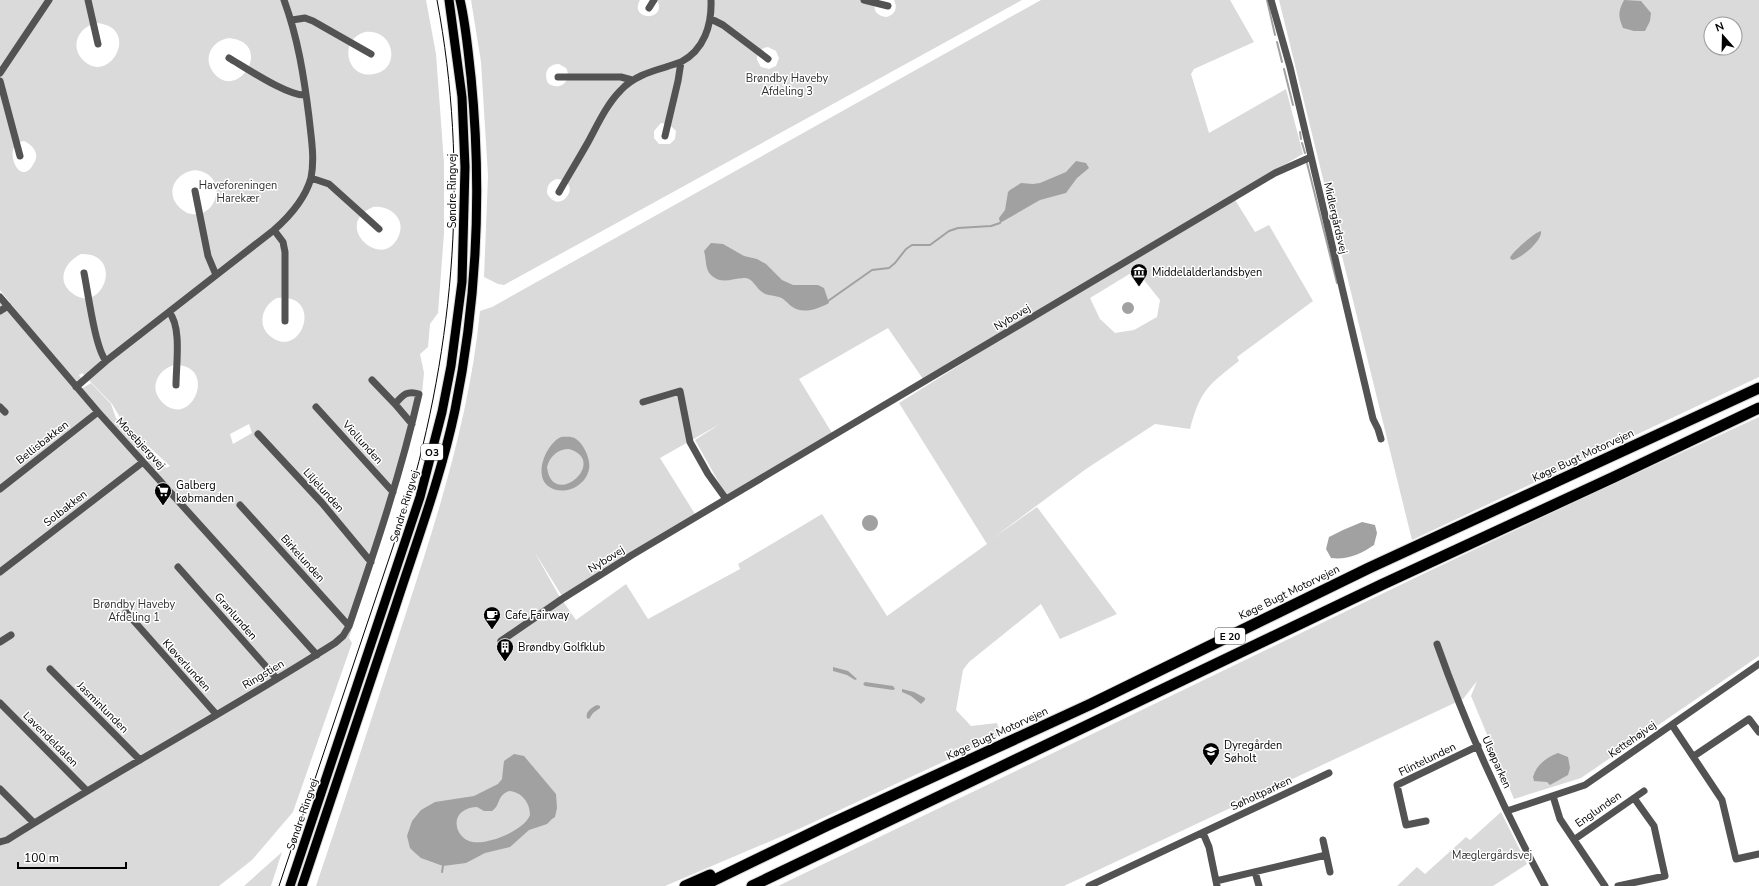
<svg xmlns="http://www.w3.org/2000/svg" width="1759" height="886" viewBox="0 0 1759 886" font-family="'Nunito Sans',sans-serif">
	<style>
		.green { fill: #dadada; fill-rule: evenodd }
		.water { fill: #a1a1a1; fill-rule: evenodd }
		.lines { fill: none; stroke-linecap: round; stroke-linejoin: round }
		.stream { stroke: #a1a1a1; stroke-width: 2 }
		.major-casing { stroke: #dbdbdb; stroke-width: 11 }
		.highway-casing { stroke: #dbdbdb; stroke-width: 13 }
		.minor { stroke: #535353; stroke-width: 7 }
		.major { stroke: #000; stroke-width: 9 }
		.highway { stroke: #000; stroke-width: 11 }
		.tram { stroke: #000; stroke-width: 1 }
		.labels { text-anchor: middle; stroke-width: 3; stroke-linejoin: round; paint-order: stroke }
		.shield { fill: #fff; stroke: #4c4c4c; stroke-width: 1 }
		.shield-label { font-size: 10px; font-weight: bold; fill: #000 }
		.park-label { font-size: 11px; fill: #313131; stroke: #fff }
		.street-label { font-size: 11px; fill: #000; stroke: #fff }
		.poi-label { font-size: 11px; fill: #000; stroke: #fff; text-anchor: start }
	</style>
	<rect width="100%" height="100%" fill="#fff"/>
	<path class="green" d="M0,0H47L0,66Z
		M49,0H426L436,54L444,163V233L438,313L430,324L428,347L420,354L424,373L422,393L396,489L349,638L352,643L293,812L252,860L219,886H0V302L49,352L0,290V70ZM96,23C142,26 110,87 83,60C69,46 79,27 96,23ZM365,32C394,28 402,69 374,74C347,80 337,40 365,32ZM229,38C276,43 237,104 213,72C202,57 213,40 229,38ZM24,141C33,145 40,154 34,163C19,192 0,142 24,141ZM195,170C231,174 217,223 187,213C182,210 177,206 174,200C168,185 180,172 195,170ZM373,207C389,205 406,218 399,235C384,274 330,225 373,207ZM81,254C126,253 102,317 72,293C55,280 66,261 81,254ZM277,298C325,292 302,362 270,336C256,324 263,305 277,298ZM174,365C219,364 192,430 163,403C148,389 157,370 174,365ZM82,373L112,404L124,424L170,466L166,468L147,446L116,418L111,404L91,383L81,389L73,380L78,381L82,379L79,375ZM249,424L252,433L233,444L230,434Z
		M471,0H640C628,21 668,22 657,0H876C872,9 876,16 886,17C895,15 898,8 894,0H1022L504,285L498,284L484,277L488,176L481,62ZM768,47L776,51L779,58L776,66L769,69L761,67L757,60C757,52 761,48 768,47ZM559,64L566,68C573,81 559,92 548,83C543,73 548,64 559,64ZM661,123L669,124L676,131L675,139L670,144H659L654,138V131ZM557,179C585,181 560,218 547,193C547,185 550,181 557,179Z
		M1041,0H1230L1254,42L1194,69L1191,74L1209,133L1286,89L1303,154L1232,195L1255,232L1269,225L1313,301L1237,357L1239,361C1208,385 1200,391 1190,429L1155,424L1086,469L993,538L1037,507L1117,614L1060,639L1041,604L969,662L963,670L956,710L971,726L997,723L1001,735L801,828L665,886H316C347,794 377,702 407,610C439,512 470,414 480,311L492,307ZM1136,270L1160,300L1157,317L1134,330L1115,333L1100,319L1090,298ZM888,328L923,379L1006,336L899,403L987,544L887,616L822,514L738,564L740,569L648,619L626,584L576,620L558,594L534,551L562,596L695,514L660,458L720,424L695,440L727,497L832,433L799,379Z
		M1279,0H1759V377L1412,540ZM1711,24H1735V48H1711Z
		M1759,417V656L1581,778L1514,799L1471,696L1477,681L1463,699L1064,886H778L1423,574L1596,492Z
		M1501,812L1527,864L1493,886H1397L1417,867L1425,874L1466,837L1470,840Z
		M282,852L271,886H244Z"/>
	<path class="water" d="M1624,0L1641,1L1651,13L1650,21L1645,31H1634L1623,28C1618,16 1618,12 1624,0Z
		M1076,161L1086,163L1089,168L1077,178L1066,193L1040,200L1000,223L999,218L1005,210L1008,192L1010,190L1021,183L1033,184L1040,183L1066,172Z
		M1541,231C1543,240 1521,259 1512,260L1510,258C1511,253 1535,232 1541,231Z
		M711,243L723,244L744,256L757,259L766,264L782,280L793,285H818L824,288L829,303C818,309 802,315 791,306C787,303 785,299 779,297C773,295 767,296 762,292C756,288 753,279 746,278C735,277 725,284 715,278C704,272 707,261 704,251Z
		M1122 308a6 6 0 1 1 12 0a6 6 0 1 1-12 0Z
		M561,437C566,437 572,436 576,439C584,444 591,460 589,469C586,487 562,497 548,486C533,474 547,443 561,437ZM569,449C610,461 552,511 547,467C550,456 558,449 569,449Z
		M862 523a8 8 0 1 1 16 0a8 8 0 1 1-16 0Z
		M1362,522L1375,525L1377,533L1374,545C1361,554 1347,560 1331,558L1326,549L1329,537L1343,530Z
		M833,667L848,671L857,679L855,680L847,675L833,671Z
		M865,682L893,686L895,689L893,690L865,686L863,684Z
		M902,689L914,692L925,698V700L921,704L911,696L902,692Z
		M597,705L600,706V708L593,713L589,719L587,718C585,712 592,707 597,705Z
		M1558,753L1568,757L1570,768L1568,775L1550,785L1547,782L1534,781L1533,777C1536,765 1547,757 1558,753Z
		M514,754L524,756L556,794L557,808L555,817L552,819L547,824L529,830L510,847L485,853L466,863L443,866L421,858L414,852L410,848L407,836L412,821L421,810L435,802L474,796L498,784L502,779L504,761ZM509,791C522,792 530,803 530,815C524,831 484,847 469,841C456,836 451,817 465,810C468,808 473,807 477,807L484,811H492C501,805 496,796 509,791Z"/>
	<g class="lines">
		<path class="stream" d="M1267,0L1275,35
			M1277,42L1282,62
			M1284,69L1293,105
			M1300,132L1301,139
			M1302,143L1305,153
			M1307,163L1337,283
			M828,301L872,270L889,268L895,263L906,249L912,245H930L949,231L958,228L991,226L1000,223
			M442,872L443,866"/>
		<g class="major-casing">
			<path id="major" d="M290,886L420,497L442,412L451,366L462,282L465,167L462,97L449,0
				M302,886C333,793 364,700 395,608C416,543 441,477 455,410C477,301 482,188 471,77C468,52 466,25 460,0"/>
		</g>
		<g class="highway-casing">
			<path id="highway" d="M685,886L710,875
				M702,886L828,825L1091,704L1369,568L1759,388
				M752,886L1381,585L1614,477L1759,408"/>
		</g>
		<path class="minor" d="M88,0L98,44
			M864,0L888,6
			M1271,0L1290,67L1373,419L1378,429L1381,439
			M649,8L654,0
			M711,19L723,25L768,59
			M292,20L305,18L313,21L371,54
			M229,58C246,68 289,97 306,95
			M0,73L49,0
			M558,77H621L632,80
			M0,81L20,156
			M665,136L678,81L681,62
			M311,178L329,184L379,229
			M195,191L208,256L216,275
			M559,192C568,176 578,160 587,144C597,126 606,105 621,90C633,77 649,72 666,67C671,65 676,64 681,62C704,50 712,25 711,0
			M274,230L283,242L285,252V321
			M84,273C88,292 95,348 106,361
			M0,297L98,412L317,655
			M0,311L8,306
			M169,312C182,327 176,365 176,385
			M372,380L395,404
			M76,387L106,361L274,230C290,216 305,199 311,178C315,158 311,137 309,117C304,77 298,38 284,0
			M643,402L680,391L690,442L708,474L726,499
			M0,407L5,412
			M316,407L393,492
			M258,434L322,503L371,562
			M0,489L98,412
			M240,505L349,626
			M178,567L277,679
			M0,572L143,462
			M126,612L216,714
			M501,641L562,599L632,555L1275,173L1311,157
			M0,642L11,635
			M1437,644C1466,726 1504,810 1545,886
			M50,669L140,760
			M0,703L87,791
			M1672,725L1722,800L1736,859L1759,854
			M1694,756L1749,719L1759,732
			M0,789L34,823
			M1553,796L1560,819L1605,886
			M1507,811L1585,785L1759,664
			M1426,821L1406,825L1397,785L1478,746
			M1203,833L1209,847L1217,886
			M1575,839L1644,791
			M1323,840L1330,872
			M0,842L7,840C115,772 228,711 335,643L343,636L349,626C375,550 401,473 419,394C407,390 403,395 395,404L412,424
			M1255,872L1259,886
			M1216,881L1326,855
			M1089,886L1329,773
			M1618,886L1665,876L1654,826L1634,798"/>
		<use href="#major" class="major"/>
		<use href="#highway" class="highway"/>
		<path class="tram" d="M279,886L406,508C455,344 469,169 437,0"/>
	</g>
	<defs>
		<g id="museum-pin" transform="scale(0.9)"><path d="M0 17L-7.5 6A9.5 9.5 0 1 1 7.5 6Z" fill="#000" stroke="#fff"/><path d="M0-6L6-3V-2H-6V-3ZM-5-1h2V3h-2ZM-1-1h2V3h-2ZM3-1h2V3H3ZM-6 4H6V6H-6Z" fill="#fff"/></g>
		<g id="supermarket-pin" transform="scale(0.9)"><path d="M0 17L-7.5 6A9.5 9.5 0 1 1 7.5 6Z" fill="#000" stroke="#fff"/><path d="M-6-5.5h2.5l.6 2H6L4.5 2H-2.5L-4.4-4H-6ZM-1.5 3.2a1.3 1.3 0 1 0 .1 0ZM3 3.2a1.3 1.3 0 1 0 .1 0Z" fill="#fff"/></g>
		<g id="cafe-pin" transform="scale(0.9)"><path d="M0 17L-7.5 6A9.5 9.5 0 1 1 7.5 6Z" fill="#000" stroke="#fff"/><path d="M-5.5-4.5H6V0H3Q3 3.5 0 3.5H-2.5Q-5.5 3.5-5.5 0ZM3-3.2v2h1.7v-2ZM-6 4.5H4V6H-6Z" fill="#fff"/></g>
		<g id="building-pin" transform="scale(0.9)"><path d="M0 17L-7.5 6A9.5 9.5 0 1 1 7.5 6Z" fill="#000" stroke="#fff"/><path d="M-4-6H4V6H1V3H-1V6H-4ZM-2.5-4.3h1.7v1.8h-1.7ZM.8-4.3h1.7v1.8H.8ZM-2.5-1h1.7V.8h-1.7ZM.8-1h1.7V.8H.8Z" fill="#fff"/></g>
		<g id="school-pin" transform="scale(0.9)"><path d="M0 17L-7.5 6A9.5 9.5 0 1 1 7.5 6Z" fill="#000" stroke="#fff"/><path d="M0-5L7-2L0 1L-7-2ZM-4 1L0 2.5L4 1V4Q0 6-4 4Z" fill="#fff"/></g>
	</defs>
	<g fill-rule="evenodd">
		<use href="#museum-pin" x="1139" y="272"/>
		<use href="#supermarket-pin" x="163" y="491"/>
		<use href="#cafe-pin" x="492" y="615"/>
		<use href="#building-pin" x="505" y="647"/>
		<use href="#school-pin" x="1211" y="751"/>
	</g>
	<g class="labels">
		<g class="shield">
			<rect x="421" y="444" width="22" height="16" rx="3"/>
			<rect x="1215" y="628" width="30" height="16" rx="3"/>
		</g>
		<g class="shield-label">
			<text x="432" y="456">O3</text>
			<text x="1230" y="640">E 20</text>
		</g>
		<g class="park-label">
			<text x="787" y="82">Brøndby Haveby<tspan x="787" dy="13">Afdeling 3</tspan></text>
			<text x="238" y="189">Haveforeningen<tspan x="238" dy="13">Harekær</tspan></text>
			<text x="134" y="608">Brøndby Haveby<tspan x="134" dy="13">Afdeling 1</tspan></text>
			<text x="1492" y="859">Mæglergårdsvej</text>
		</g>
		<g class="street-label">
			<text transform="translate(452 191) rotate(-90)" y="4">Søndre Ringvej</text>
			<text transform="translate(1336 218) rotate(77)" y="4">Midlergårdsvej</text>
			<text transform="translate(1012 317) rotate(-31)" y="4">Nybovej</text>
			<text transform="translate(42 442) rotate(-38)" y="4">Bellisbakken</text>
			<text transform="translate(363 442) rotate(48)" y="4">Viollunden</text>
			<text transform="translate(141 443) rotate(47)" y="4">Mosebjergvej</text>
			<text transform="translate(1583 455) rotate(-25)" y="4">Køge Bugt Motorvejen</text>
			<text transform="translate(324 490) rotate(48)" y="4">Liljelunden</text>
			<text transform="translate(404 506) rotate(-73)" y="4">Søndre Ringvej</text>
			<text transform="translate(65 508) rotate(-38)" y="4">Solbakken</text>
			<text transform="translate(303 558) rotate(48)" y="4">Birkelunden</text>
			<text transform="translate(606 559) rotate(-32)" y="4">Nybovej</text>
			<text transform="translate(1289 592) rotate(-26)" y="4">Køge Bugt Motorvejen</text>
			<text transform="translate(236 616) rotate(49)" y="4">Granlunden</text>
			<text transform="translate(187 665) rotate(48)" y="4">Kløverlunden</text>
			<text transform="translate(263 674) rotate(-31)" y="4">Ringstien</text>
			<text transform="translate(103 707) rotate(45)" y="4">Jasminlunden</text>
			<text transform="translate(997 733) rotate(-25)" y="4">Køge Bugt Motorvejen</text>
			<text transform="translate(51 739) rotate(45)" y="4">Lavendeldalen</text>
			<text transform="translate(1632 739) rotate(-35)" y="4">Kettehøjvej</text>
			<text transform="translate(1427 759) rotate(-26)" y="4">Flintelunden</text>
			<text transform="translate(1497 762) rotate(66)" y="4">Ulsøparken</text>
			<text transform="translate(1261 793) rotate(-25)" y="4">Søholtparken</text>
			<text transform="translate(1598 809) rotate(-35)" y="4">Englunden</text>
			<text transform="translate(302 814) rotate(-71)" y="4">Søndre Ringvej</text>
		</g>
		<g class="poi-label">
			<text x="1152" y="276">Middelalderlandsbyen</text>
			<text x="176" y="489">Galberg<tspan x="176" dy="13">købmanden</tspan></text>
			<text x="505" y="619">Cafe Fairway</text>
			<text x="518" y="651">Brøndby Golfklub</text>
			<text x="1224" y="749">Dyregården<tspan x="1224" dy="13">Søholt</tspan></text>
		</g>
	</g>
	<g transform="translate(1723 36) rotate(340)"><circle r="19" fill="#ffffff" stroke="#999999"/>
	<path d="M0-3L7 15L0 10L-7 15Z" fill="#000000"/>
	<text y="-6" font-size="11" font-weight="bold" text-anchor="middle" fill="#000000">N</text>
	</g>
	<path d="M18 862v6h108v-6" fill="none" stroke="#000000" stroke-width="2"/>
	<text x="24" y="862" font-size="12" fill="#000000" stroke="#ffffff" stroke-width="3" paint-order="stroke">100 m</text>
</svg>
